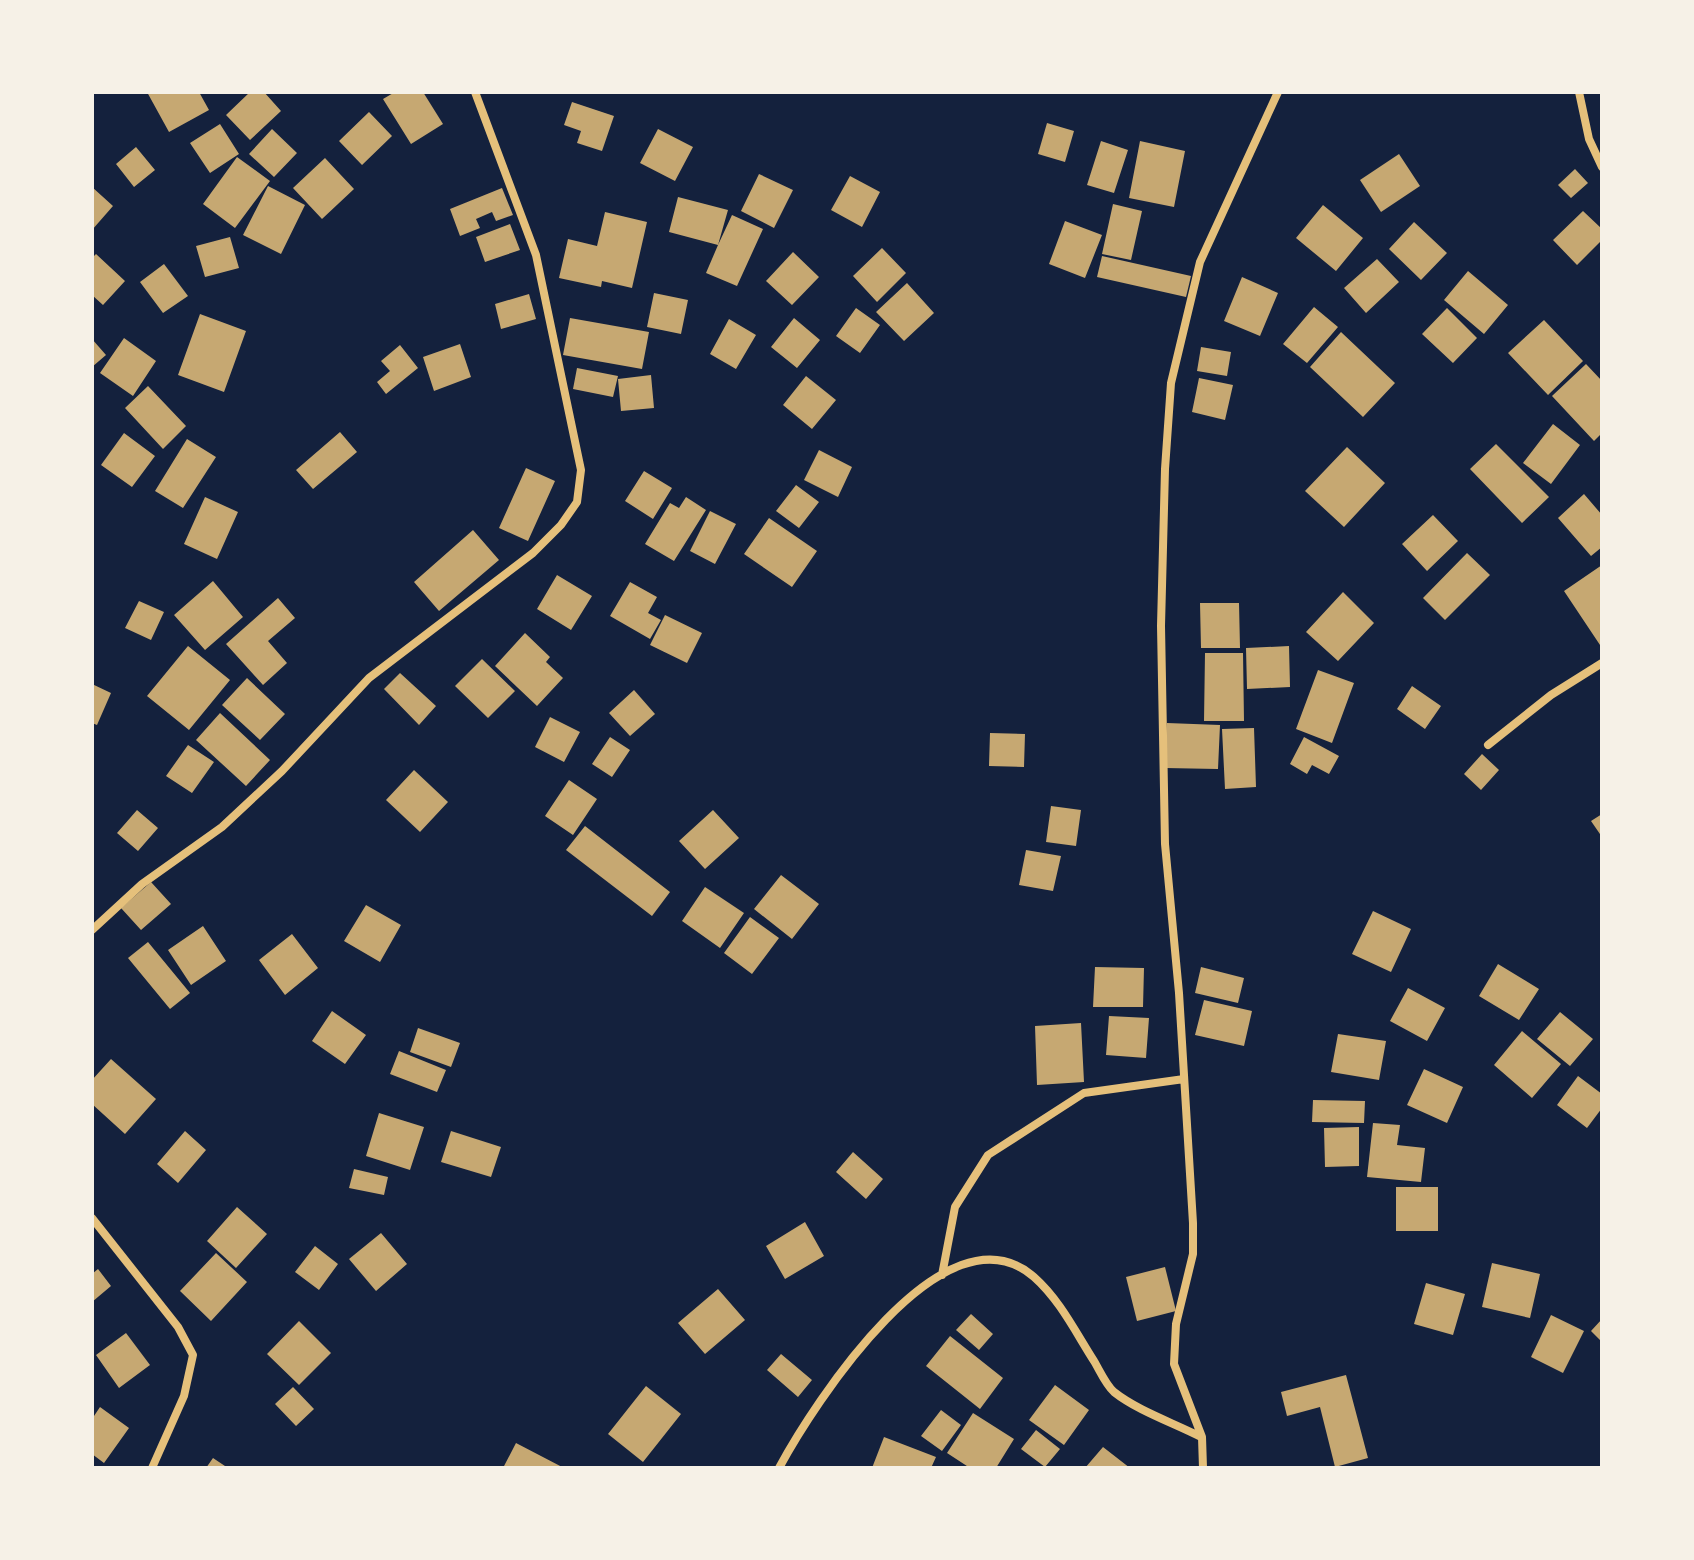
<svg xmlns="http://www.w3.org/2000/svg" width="1694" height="1560" viewBox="0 0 1694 1560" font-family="Raleway,sans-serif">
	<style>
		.building { fill: #c6a872 }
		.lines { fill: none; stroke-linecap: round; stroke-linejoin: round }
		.minor { stroke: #e5c07b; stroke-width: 8 }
	</style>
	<rect width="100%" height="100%" fill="#14213d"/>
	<path class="building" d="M147,92H199L209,110L169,132Z
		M250,92H264L281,111L250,140L226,115Z
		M395,92H423L443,124L411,144L383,99Z
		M572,102L614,116L602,151L577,143L581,131L564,125Z
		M369,112L392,136L362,165L339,141Z
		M1047,123L1074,131L1065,162L1038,154Z
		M220,124L239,154L210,173L190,143Z
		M272,129L297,153L274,177L249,154Z
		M658,129L693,147L675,181L640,163Z
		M1101,141L1128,150L1114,193L1087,185Z
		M1140,141L1185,151L1174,207L1129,198Z
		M136,147L155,170L134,187L116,164Z
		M1399,154L1420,186L1381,212L1360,180Z
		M237,157L270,181L235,228L203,204Z
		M325,158L354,189L322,219L293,188Z
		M1575,169L1588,183L1571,198L1558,185Z
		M759,174L793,190L774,228L741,211Z
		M850,176L880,192L862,227L831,210Z
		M268,186L305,205L281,254L243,235Z
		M92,187L113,206L92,230Z
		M502,188L513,215L496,221L492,212L476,219L480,228L460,236L450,209Z
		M678,197L728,210L718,245L732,215L763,229L737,286L706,273L718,245L669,232Z
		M1113,204L1142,211L1131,260L1102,254Z
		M1323,205L1363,238L1336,271L1296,238Z
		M1583,211L1602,229V240L1577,265L1553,240Z
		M605,212L647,222L632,288L602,281L601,287L559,278L568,239L597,246Z
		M1065,221L1102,235L1085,278L1049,264Z
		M1414,222L1447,253L1421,280L1389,249Z
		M510,224L520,250L485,262L476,237Z
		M230,237L239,268L205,277L196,246Z
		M882,248L906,273L877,302L853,276Z
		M793,252L819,277L792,305L766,281Z
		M96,254L125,281L103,305L92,295V258Z
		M1102,256L1191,276L1186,297L1097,277Z
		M1377,259L1399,282L1366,313L1344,288Z
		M164,264L188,296L163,313L140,282Z
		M1468,271L1508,305L1484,334L1444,300Z
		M1242,277L1278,293L1260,336L1224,321Z
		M907,283L934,313L904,341L876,312Z
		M654,293L688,300L681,334L647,327Z
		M529,294L536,319L501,329L495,304Z
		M1314,307L1338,327L1307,363L1283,344Z
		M856,308L880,325L860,353L836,336Z
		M1447,308L1477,338L1453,363L1422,334Z
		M200,314L246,331L224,392L178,375Z
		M570,318L649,332L642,369L563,355Z
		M794,318L820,340L797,368L771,347Z
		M729,319L756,335L736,369L710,354Z
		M1544,320L1583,361L1548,395L1508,353Z
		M1341,332L1395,383L1363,417L1310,367Z
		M124,338L156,361L133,396L100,373Z
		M92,339L106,355L92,367Z
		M460,344L471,377L434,391L423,357Z
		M400,345L418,368L386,394L377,382L390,371L381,361Z
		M1201,347L1231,352L1227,376L1197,371Z
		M1586,364L1602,381V433L1594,441L1552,396Z
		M577,368L618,376L613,397L573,389Z
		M651,375L654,408L621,411L618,379Z
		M806,376L836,400L812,429L783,405Z
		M1199,378L1233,385L1225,420L1192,412Z
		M148,386L186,426L163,449L125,408Z
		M1553,424L1580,445L1551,484L1523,463Z
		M340,432L357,452L313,489L296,470Z
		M124,433L155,456L132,487L101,465Z
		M187,439L216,457L183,508L155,491Z
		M1496,444L1549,497L1522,523L1470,469Z
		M1347,447L1385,483L1344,527L1305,491Z
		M819,450L852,467L838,497L804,480Z
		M526,468L555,481L528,541L499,528Z
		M644,471L672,488L653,519L625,501Z
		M796,485L819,502L799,528L776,511Z
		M1584,494L1602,515V547L1591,556L1558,518Z
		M205,497L238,512L217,559L184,544Z
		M686,497L706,510L674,561L645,544L670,503L679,508Z
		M710,511L736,524L715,564L690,551Z
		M1433,515L1458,541L1427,571L1402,544Z
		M769,518L817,551L792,587L744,554Z
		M473,530L499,560L439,611L414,582Z
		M1467,553L1490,575L1445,620L1423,598Z
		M1602,565V648L1564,591Z
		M557,575L592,596L571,630L537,609Z
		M213,581L243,617L205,650L174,615Z
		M630,582L657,597L648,613L661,620L650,639L610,616Z
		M1343,592L1374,623L1338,661L1306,632Z
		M278,598L295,618L268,641L287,663L263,685L226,644Z
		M139,601L164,612L151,640L125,628Z
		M1200,603H1239L1240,648H1201Z
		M665,615L702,633L687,663L650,645Z
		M525,633L550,657L546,662L563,678L537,706L495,666Z
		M188,646L230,680L189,730L147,696Z
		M1289,646L1290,687L1247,689L1246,648Z
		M1205,653H1243L1244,721H1204Z
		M482,659L515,691L488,718L455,686Z
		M1318,670L1354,683L1332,743L1296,729Z
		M400,673L436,706L419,725L384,689Z
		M247,678L285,714L260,740L222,705Z
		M92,684L111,693L97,725L92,723Z
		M1412,686L1441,706L1425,729L1397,709Z
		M634,690L655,714L630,736L609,713Z
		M220,713L270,760L246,786L196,740Z
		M550,717L580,732L564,762L535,747Z
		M1167,723L1220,725L1218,769L1165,768Z
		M1254,728L1256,787L1225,789L1222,729Z
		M990,733L1025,734L1024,767L989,766Z
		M610,737L630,750L612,777L592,764Z
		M1304,737L1339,756L1329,774L1312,765L1307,774L1290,764Z
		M188,745L214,762L192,793L166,776Z
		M1482,754L1499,770L1481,790L1464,774Z
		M414,770L448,802L420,832L386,800Z
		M569,780L597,799L573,835L545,816Z
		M1051,806L1081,810L1076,846L1046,842Z
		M137,810L158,828L138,851L117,833Z
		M713,810L739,838L705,869L679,841Z
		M1602,814V837L1591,821Z
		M585,826L670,892L652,916L566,850Z
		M1026,850L1061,856L1053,891L1019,885Z
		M781,875L819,904L792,939L754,909Z
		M151,882L171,904L141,930L121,908Z
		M705,887L744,913L720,948L682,921Z
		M366,905L401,925L380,962L344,941Z
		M1373,911L1411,929L1391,972L1352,954Z
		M750,917L779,938L752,974L724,953Z
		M203,926L226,961L191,985L168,950Z
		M292,934L318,968L285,995L259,960Z
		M148,942L190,993L170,1009L128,958Z
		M1498,964L1539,989L1519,1020L1479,996Z
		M1095,967L1144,968L1143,1007H1093Z
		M1201,967L1244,978L1238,1003L1195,993Z
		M1408,988L1445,1008L1427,1041L1390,1021Z
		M1204,1000L1252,1011L1244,1046L1195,1035Z
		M332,1011L366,1035L345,1064L312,1041Z
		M1560,1012L1593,1039L1570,1066L1537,1039Z
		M1109,1016L1149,1018L1146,1058L1106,1055Z
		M1081,1023L1084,1082L1037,1085L1035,1026Z
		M418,1028L460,1043L451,1067L410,1052Z
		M1522,1031L1561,1064L1532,1098L1494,1065Z
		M1338,1034L1386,1041L1379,1080L1331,1072Z
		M399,1051L446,1070L437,1092L390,1074Z
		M111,1059L156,1099L125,1134L92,1104V1080Z
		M1424,1069L1463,1087L1447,1123L1407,1105Z
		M1578,1076L1602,1094V1108L1587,1128L1557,1105Z
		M1313,1100L1365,1101L1364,1123L1312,1122Z
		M379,1113L424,1127L410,1170L366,1156Z
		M1373,1123L1400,1125L1397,1145L1425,1148L1421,1182L1367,1177Z
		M1359,1127V1166L1325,1167L1324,1128Z
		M185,1131L206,1150L178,1183L157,1164Z
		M451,1131L501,1147L491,1177L441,1162Z
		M853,1152L883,1179L866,1199L836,1172Z
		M354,1169L388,1177L384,1195L349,1188Z
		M1396,1187H1438V1231H1396Z
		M237,1207L267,1234L236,1268L207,1241Z
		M805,1222L824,1256L785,1279L766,1246Z
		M381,1233L407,1264L376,1291L349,1259Z
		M315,1246L338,1264L319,1290L295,1272Z
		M216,1253L247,1282L211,1321L180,1291Z
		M1492,1263L1540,1274L1530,1318L1482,1307Z
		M1165,1267L1176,1311L1137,1321L1126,1277Z
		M98,1269L111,1286L92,1302V1274Z
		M1426,1283L1465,1294L1453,1335L1414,1324Z
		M718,1289L745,1320L705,1354L678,1323Z
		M971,1314L993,1334L979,1350L956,1330Z
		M1551,1315L1584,1331L1563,1373L1531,1357Z
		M1602,1319V1342L1591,1331Z
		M299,1321L331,1353L299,1385L267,1354Z
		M126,1333L150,1365L119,1388L96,1355Z
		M950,1336L1003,1378L980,1409L926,1366Z
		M781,1354L812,1380L798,1397L767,1370Z
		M1346,1375L1368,1458L1335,1467L1320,1407L1287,1416L1281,1392Z
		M1055,1385L1089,1410L1064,1445L1029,1420Z
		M646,1386L681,1414L643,1462L608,1434Z
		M293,1387L314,1409L296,1426L275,1404Z
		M100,1407L129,1428L104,1463L92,1454V1419Z
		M941,1410L961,1425L942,1451L921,1436Z
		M973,1413L1014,1439L996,1468H970L947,1453Z
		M1036,1430L1060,1449L1045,1467L1021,1449Z
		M884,1437L936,1457L931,1468H872Z
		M516,1443L564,1468H503Z
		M1103,1447L1130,1468H1085Z
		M213,1458L228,1468H206Z"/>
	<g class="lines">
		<path class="minor" d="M1579,92L1589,139L1602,167
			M1488,745L1551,695L1602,663
			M92,930L142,884L222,827L282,771L369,678L533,553L561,525L577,502L581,470L536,255L475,92
			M92,1218L178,1327L193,1355L184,1396L152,1468
			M942,1275L955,1207L988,1155L1084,1093L1184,1079
			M779,1468C813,1405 945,1199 1034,1277C1060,1300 1076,1333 1094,1361C1100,1371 1106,1385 1114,1392C1138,1411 1174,1423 1201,1437
			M1203,1468L1202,1437L1174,1364L1176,1324L1193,1254V1223L1179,993L1165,844L1161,626L1165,469L1171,383L1200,262L1278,92"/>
	</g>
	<rect width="1694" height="1560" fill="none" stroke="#f6f1e7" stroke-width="188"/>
</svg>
